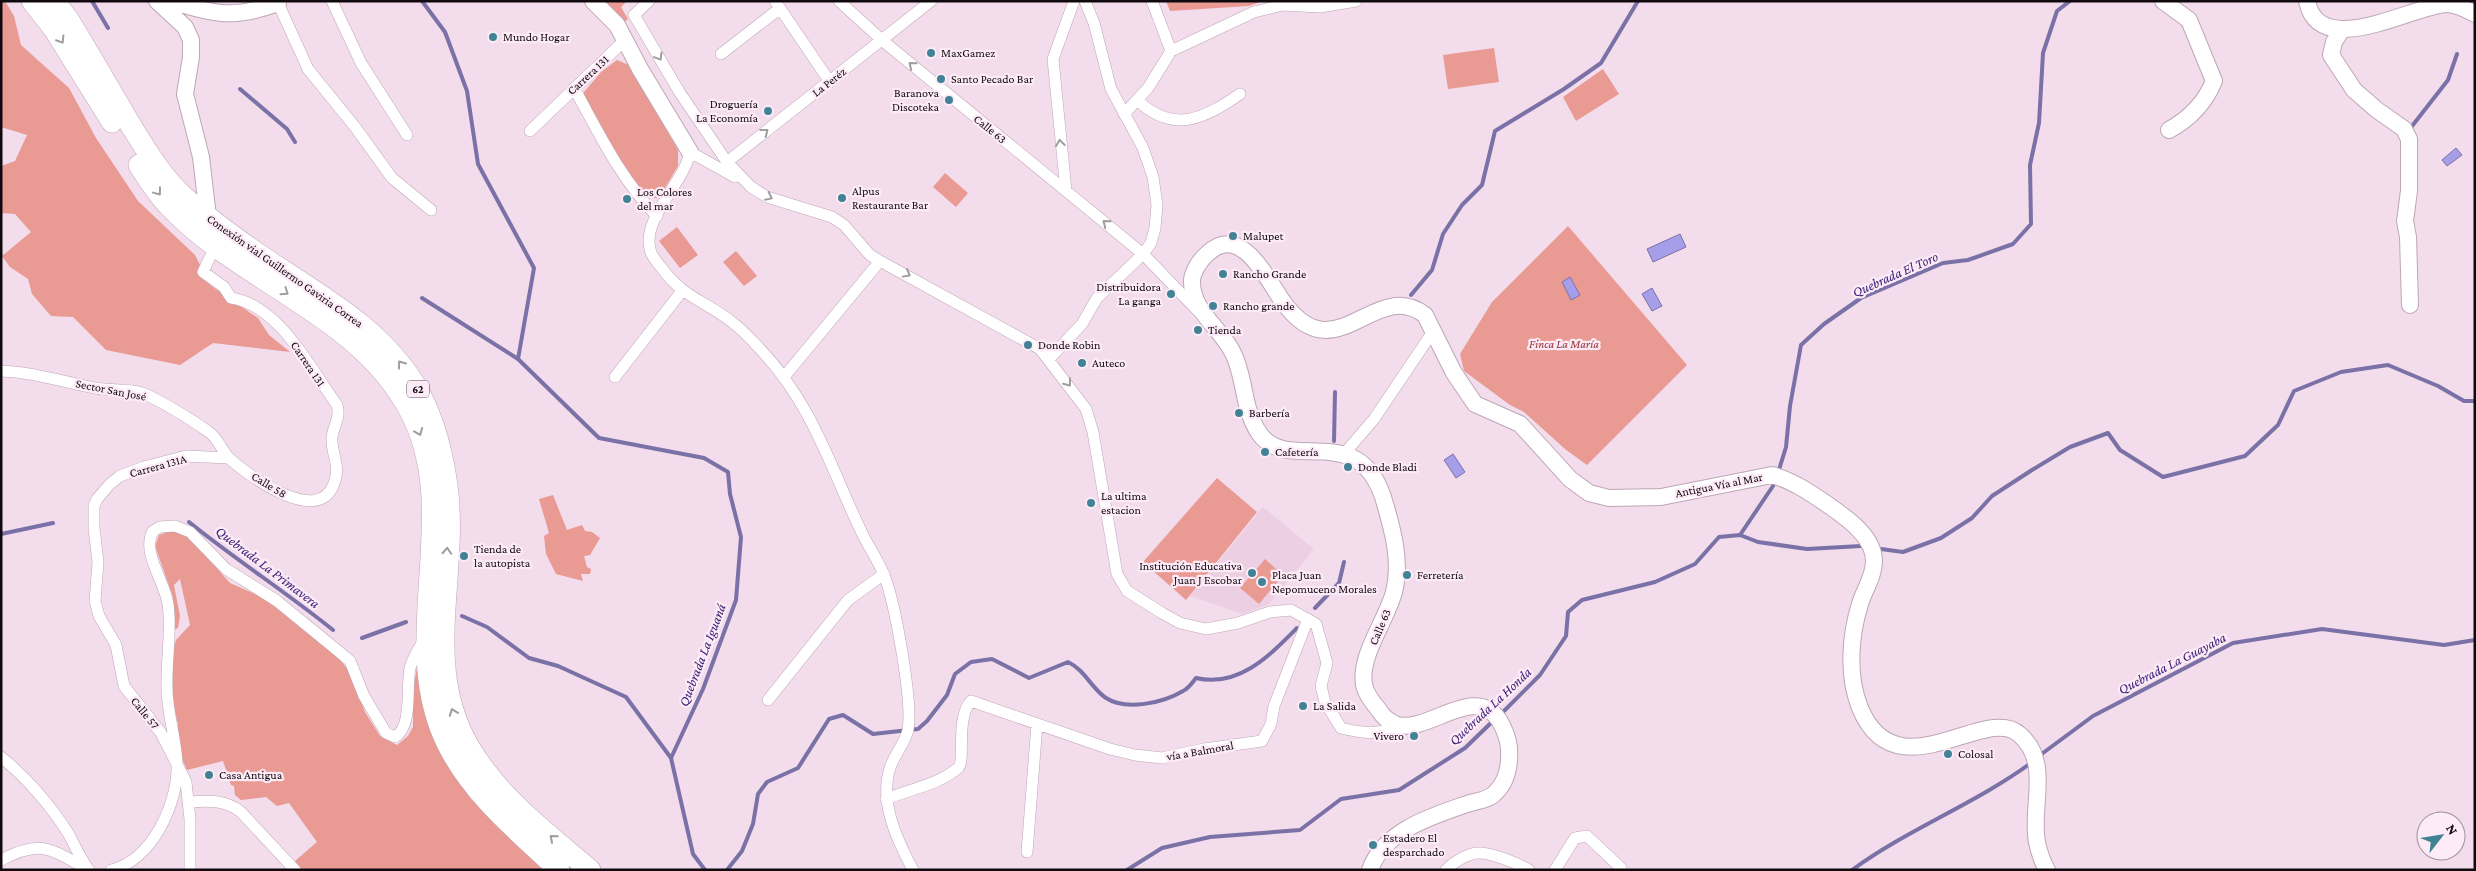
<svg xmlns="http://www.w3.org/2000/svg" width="2476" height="871" viewBox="0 0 2476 871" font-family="'Crimson Pro',serif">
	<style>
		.built { fill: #edcfe4 }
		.green { fill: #e99a93 }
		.water { fill: #a79ee9; stroke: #7a71a7 }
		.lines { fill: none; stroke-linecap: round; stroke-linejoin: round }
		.stream { stroke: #7a71a7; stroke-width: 4 }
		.street-casing { stroke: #bda7b6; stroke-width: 12 }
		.secondary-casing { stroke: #bda7b6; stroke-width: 18 }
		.highway-casing { stroke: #bda7b6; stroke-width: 22 }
		.street { stroke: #fff; stroke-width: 11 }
		.secondary { stroke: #fff; stroke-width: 16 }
		.highway { stroke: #fff; stroke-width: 21 }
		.oneway { stroke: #9f9d9f }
		.poi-dot { fill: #418395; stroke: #fdebf7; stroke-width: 2 }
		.labels { text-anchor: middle; stroke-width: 4.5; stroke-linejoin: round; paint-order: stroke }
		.shield { fill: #fdebf7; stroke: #574d54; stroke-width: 1 }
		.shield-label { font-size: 11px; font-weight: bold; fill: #10090e }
		.poi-label { font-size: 12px; fill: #10090e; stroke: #fdebf7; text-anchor: start }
		.street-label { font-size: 12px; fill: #10090e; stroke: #fdebf7 }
		.park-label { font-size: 12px; font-style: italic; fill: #942d2c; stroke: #fdebf7 }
		.water-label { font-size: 14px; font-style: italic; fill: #392178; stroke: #fdebf7 }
	</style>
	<rect width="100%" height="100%" fill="#f3dceb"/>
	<path class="built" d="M1263,507L1314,549L1269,604L1243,614L1190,596Z"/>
	<path class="green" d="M1,1H5L14,16L21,45L69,88L96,138L138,201L195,255L210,285L258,318L269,335L290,352L213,343L180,365L106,350L73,317L51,316L32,294L28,279L10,267L2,256L31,232L15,214L1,213V166L15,161L27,135L1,127Z
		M592,1H627L621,7L628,19L614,30Z
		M1166,1H1263L1249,6L1170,11Z
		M1494,48L1499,82L1448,89L1443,55Z
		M617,60L629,65L678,150V166L659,198H643L579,98L601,72Z
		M1603,69L1619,94L1576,121L1563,97Z
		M945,173L968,193L956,207L933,187Z
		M1568,226L1687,365L1587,465L1565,449L1524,412L1510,405L1464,371L1460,354L1492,302Z
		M677,227L698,255L680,268L659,241Z
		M736,251L757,276L744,286L723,262Z
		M1217,478L1257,512L1186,600L1143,562Z
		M553,495L567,530L582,525L585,531L592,532L600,538L590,555L584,556L587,567L591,569L590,574H581L583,581L556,574L546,554L544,536L549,533L539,499Z
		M174,530L187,535L230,583L264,598L337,656L349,671L365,712L380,736L397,745L408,736L413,727V691L418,661L447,762L470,798L547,870H302L295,861L317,842L289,803L277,806L266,797L241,800L235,795L234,786L231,785L223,761L187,770L178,750V724L173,703L172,655L176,640L190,625L180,579L174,585L180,616L178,628L172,630L173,597L155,546L159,535Z
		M1265,559L1283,575L1259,604L1240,588Z"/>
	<path class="water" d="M2456,148L2462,155L2447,166L2442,160Z
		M1680,234L1686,247L1653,262L1647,249Z
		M1570,277L1580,295L1571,300L1562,282Z
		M1652,288L1662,306L1652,311L1642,294Z
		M1453,454L1465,472L1456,478L1444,460Z"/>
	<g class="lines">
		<path class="stream" d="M92,1L108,28
			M422,1L445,32L467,91L478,164L534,268L518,359L599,438L704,458L728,472L730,494L741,537L736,600L703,689L671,758L693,854L705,870
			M240,89L287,129L295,142
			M2409,130L2448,80L2457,54
			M1411,295L1432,270L1443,234L1462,205L1482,185L1495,131L1564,89L1601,63L1638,1
			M422,298L518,359
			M1334,441L1335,392
			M1778,473L1786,447L1790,406L1801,345L1824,324L1861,298L1943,263L1968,260L2013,244L2031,224L2030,165L2039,123L2043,53L2057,11L2070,1
			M189,522C236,560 286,592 333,630
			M1,534L53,523
			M1740,535L1773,486L1775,479
			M1881,549L1903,552L1941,538L1972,518L1992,496L2032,470L2070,447L2108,433L2120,450L2163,477L2245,456L2278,425L2294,391L2341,372L2388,365L2438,386L2464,401H2475
			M1315,608L1339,583L1344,562
			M462,616L487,627L529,658L558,666L626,697L671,758
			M362,638L406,622
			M1500,715L1540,675L1566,636L1568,612L1582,600L1655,582L1695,564L1719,537L1740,535L1758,542L1807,549L1861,546
			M2043,753L2093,716L2233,643L2322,629L2444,645L2475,640
			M727,870L742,851L753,824L758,794L767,782L798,768L829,719L843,715L873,734L918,729L927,721L947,695L955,674L971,662L992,659L1029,678L1068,662C1085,670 1091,688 1106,698C1126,711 1163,703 1183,691C1188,689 1193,682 1196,678C1239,688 1270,655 1297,628
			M1127,870L1162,848L1210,837L1300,830L1341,799L1399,790L1465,748L1493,721
			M1852,870C1908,829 1975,804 2031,763"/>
		<g class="street-casing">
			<path id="street" d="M332,1L361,63L407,135
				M649,1L634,15L680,93L727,162L751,187L767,197L832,217L844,225L870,255L880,261L1040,349L1086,409L1093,432L1117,574L1127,591L1162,613L1180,623L1206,629L1238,623L1270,612L1291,610L1316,624L1327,663L1321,686L1325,702L1341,728C1361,733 1380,736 1399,725
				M775,1L830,82
				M839,1L883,41L1143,254L1199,312
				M1152,1L1171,51L1254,12L1283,5L1320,7L1356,1
				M278,3L308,69L355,127L392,178L431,210
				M721,54L779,9
				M574,88C599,133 621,180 657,216
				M1137,100C1174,135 1205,118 1240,94
				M1124,114L1148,88L1171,51
				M530,131L625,40
				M727,162L931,1
				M735,177L690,152C684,183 642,218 650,249C651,256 657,262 661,267C682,297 705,301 732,322C741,329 751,339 759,348C812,403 829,464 861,531C868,546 878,560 884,575C895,602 913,702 908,730C905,743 894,755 890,768C879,802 897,840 913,870
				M1066,191L1053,59L1074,1
				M1049,359L1082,324L1097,298L1143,254L1151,243L1155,228L1157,205L1153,177L1143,148L1111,89L1094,23L1085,1
				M1,371C33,372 63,382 95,388C111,391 133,388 147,395C168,405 190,419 209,432C219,439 222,452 230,459C249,476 316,525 333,486C342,465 331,455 332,438C333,425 341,419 337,405C311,369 279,305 231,298L224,287L203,272L210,257
				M615,377L682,291
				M784,377L880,261
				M1344,454L1374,419L1434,330
				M768,700L848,600L884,574
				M1,757C26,777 51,806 68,833C75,845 80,859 89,870
				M886,799C910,789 938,785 958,768C966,762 955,718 971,701L1110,749L1135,755L1162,758L1204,749L1262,741L1271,724L1274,706L1308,619
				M188,802C209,801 224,799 241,812L295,870
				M1027,852L1037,724
				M1,860C42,839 50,849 87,869
				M111,870C152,861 179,802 177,763C176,738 167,713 167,688C166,660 172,631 168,604C165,582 141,552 153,531L160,527L175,526L190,532L226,569L277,601L337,650L350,661L364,696L386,733L395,737C413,726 406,688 410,668C413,658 418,649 424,640
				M190,870V819L186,782L161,733L124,686L116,645L99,616L95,601L98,562L94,528V506L97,499L110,484L120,476L144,467L186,456L228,458
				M1446,870C1452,863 1467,854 1477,853C1490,852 1517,863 1529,870
				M1555,870L1575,838L1587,836L1621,868"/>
		</g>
		<g class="secondary-casing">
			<path id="secondary" d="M157,1L185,27L191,40V57L185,94L201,157L208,217
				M171,1C215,15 234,19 278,3V1
				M593,1L617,25L640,69L690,152
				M2163,1L2189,20L2214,81C2205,103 2189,119 2169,130
				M2307,1C2319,61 2412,6 2446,4C2456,4 2466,9 2475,14
				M2342,29L2334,42L2331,55L2354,90L2377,110L2404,129L2409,139V191L2405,221L2408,237L2410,305
				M1370,870C1383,831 1432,816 1467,804C1476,801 1489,800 1495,793C1507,782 1510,764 1509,748C1508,739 1504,728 1499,720C1475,683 1429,733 1397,725C1389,722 1383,717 1379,710C1373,703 1365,693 1364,684C1359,656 1387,619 1394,592C1402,561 1392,527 1383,497C1357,419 1287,475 1259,433C1242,408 1246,379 1233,353C1221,328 1191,311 1192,280C1193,271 1200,260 1207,254C1240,222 1266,277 1281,299C1335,378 1374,276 1425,315L1454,373L1475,404L1520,424L1570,479L1589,493L1609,498L1661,497L1772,475C1794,481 1812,494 1831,507C1848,519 1874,537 1874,561C1874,577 1864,590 1860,604C1850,636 1847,676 1860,708C1896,795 1985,704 2019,734C2052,762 2030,806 2037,842C2039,852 2042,861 2047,870"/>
		</g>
		<g class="highway-casing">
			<path id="highway" d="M32,1L54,29L112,122
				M54,1L68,19C90,55 111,92 133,129C148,153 162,177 184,197C209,219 236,239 264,258C321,296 385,330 419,392C436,424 444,458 448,494C457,585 419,675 476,758C505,802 550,836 590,870
				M139,165C148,179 158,195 170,207C243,284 359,314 410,411C465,515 395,641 448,745C473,795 519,832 559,870"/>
		</g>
		<use href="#street" class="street"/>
		<use href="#secondary" class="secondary"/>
		<use href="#highway" class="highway"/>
	</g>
	<defs><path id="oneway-chevron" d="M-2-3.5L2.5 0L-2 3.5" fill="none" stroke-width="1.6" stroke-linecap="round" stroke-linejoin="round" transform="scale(1.25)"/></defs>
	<g class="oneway">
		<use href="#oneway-chevron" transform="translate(61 40) rotate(58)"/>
		<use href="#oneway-chevron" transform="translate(659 57) rotate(59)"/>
		<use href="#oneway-chevron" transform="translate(912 65) rotate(-141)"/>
		<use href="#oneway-chevron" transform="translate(765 132) rotate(-38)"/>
		<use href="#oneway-chevron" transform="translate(1060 143) rotate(-97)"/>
		<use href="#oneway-chevron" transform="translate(158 192) rotate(53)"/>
		<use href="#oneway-chevron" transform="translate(769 197) rotate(26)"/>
		<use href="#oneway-chevron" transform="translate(1106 223) rotate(-141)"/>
		<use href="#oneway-chevron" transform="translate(907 274) rotate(29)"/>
		<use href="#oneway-chevron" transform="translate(285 292) rotate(35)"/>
		<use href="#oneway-chevron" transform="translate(401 364) rotate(-126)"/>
		<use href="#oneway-chevron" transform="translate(1068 383) rotate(52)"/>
		<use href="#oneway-chevron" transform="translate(419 432) rotate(68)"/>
		<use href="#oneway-chevron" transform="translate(447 551) rotate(-87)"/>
		<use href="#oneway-chevron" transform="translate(453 712) rotate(-110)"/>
		<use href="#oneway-chevron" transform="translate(553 838) rotate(-139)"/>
	</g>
	<g class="poi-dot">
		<circle cx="493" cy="37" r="5"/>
		<circle cx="931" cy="53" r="5"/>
		<circle cx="941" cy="79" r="5"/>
		<circle cx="949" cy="100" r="5"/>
		<circle cx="768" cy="111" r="5"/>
		<circle cx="842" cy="198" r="5"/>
		<circle cx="627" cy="199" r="5"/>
		<circle cx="1233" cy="236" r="5"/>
		<circle cx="1223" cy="274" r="5"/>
		<circle cx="1171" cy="294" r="5"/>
		<circle cx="1213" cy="306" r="5"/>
		<circle cx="1198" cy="330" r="5"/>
		<circle cx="1028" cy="345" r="5"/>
		<circle cx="1082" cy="363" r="5"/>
		<circle cx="1239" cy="413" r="5"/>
		<circle cx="1265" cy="452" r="5"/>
		<circle cx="1348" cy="467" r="5"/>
		<circle cx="1091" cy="503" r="5"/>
		<circle cx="464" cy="556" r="5"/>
		<circle cx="1252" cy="573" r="5"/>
		<circle cx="1407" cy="575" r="5"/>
		<circle cx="1262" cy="582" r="5"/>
		<circle cx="1303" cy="706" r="5"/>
		<circle cx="1414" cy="736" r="5"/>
		<circle cx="1948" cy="754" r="5"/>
		<circle cx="209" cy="775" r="5"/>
		<circle cx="1373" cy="845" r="5"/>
	</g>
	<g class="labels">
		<rect class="shield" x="407" y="380.5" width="22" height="17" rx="4"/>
		<g class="shield-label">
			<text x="418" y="393">62</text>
		</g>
		<g class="poi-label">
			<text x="503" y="41">Mundo Hogar</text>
			<text x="941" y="57">MaxGamez</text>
			<text x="951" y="83">Santo Pecado Bar</text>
			<text x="939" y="97" text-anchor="end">Baranova<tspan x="939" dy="14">Discoteka</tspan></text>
			<text x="758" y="108" text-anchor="end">Droguería<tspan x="758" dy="14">La Economía</tspan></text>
			<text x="852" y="195">Alpus<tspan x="852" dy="14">Restaurante Bar</tspan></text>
			<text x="637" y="196">Los Colores<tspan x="637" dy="14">del mar</tspan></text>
			<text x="1243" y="240">Malupet</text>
			<text x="1233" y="278">Rancho Grande</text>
			<text x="1161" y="291" text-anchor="end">Distribuidora<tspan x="1161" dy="14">La ganga</tspan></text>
			<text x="1223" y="310">Rancho grande</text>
			<text x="1208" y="334">Tienda</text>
			<text x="1038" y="349">Donde Robin</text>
			<text x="1092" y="367">Auteco</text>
			<text x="1249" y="417">Barbería</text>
			<text x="1275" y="456">Cafetería</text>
			<text x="1358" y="471">Donde Bladi</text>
			<text x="1101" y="500">La ultima<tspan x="1101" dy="14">estacion</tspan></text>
			<text x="474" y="553">Tienda de<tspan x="474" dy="14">la autopista</tspan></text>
			<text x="1242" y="570" text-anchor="end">Institución Educativa<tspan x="1242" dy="14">Juan J Escobar</tspan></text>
			<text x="1272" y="579">Placa Juan<tspan x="1272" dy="14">Nepomuceno Morales</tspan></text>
			<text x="1417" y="579">Ferretería</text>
			<text x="1313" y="710">La Salida</text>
			<text x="1404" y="740" text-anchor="end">Vivero</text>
			<text x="1958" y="758">Colosal</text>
			<text x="219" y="779">Casa Antigua</text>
			<text x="1383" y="842">Estadero El<tspan x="1383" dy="14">desparchado</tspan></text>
		</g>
		<g class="street-label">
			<text transform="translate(588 75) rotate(-43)" y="4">Carrera 131</text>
			<text transform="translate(829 82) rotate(-38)" y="4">La Peréz</text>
			<text transform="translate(990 129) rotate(39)" y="4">Calle 63</text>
			<text transform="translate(285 271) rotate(35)" y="4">Conexión vial Guillermo Gaviria Correa</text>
			<text transform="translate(308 364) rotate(56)" y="4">Carrera 131</text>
			<text transform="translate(111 390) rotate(11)" y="4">Sector San José</text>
			<text transform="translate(158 466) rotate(-15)" y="4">Carrera 131A</text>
			<text transform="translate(269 485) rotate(31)" y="4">Calle 58</text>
			<text transform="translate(1719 485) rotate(-11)" y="4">Antigua Vía al Mar</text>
			<text transform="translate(1380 627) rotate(-67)" y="4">Calle 63</text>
			<text transform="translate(145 713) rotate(51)" y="4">Calle 57</text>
			<text transform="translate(1200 751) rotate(-10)" y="4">vía a Balmoral</text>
		</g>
		<g class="park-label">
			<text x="1564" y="348">Finca La María</text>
		</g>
		<g class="water-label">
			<text transform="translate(1895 274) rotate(-24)" y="5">Quebrada El Toro</text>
			<text transform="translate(268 567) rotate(37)" y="5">Quebrada La Primavera</text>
			<text transform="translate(702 655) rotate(-69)" y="5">Quebrada La Iguaná</text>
			<text transform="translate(2172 663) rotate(-27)" y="5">Quebrada La Guayaba</text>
			<text transform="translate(1490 706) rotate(-43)" y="5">Quebrada La Honda</text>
		</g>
	</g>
	<rect width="2476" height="871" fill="none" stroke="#10090e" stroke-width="5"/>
	<g transform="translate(2441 836) rotate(59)"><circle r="24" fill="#fdebf7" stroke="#9e919a"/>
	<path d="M0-4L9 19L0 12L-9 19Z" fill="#418395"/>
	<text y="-8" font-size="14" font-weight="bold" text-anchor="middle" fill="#10090e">N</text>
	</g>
</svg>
